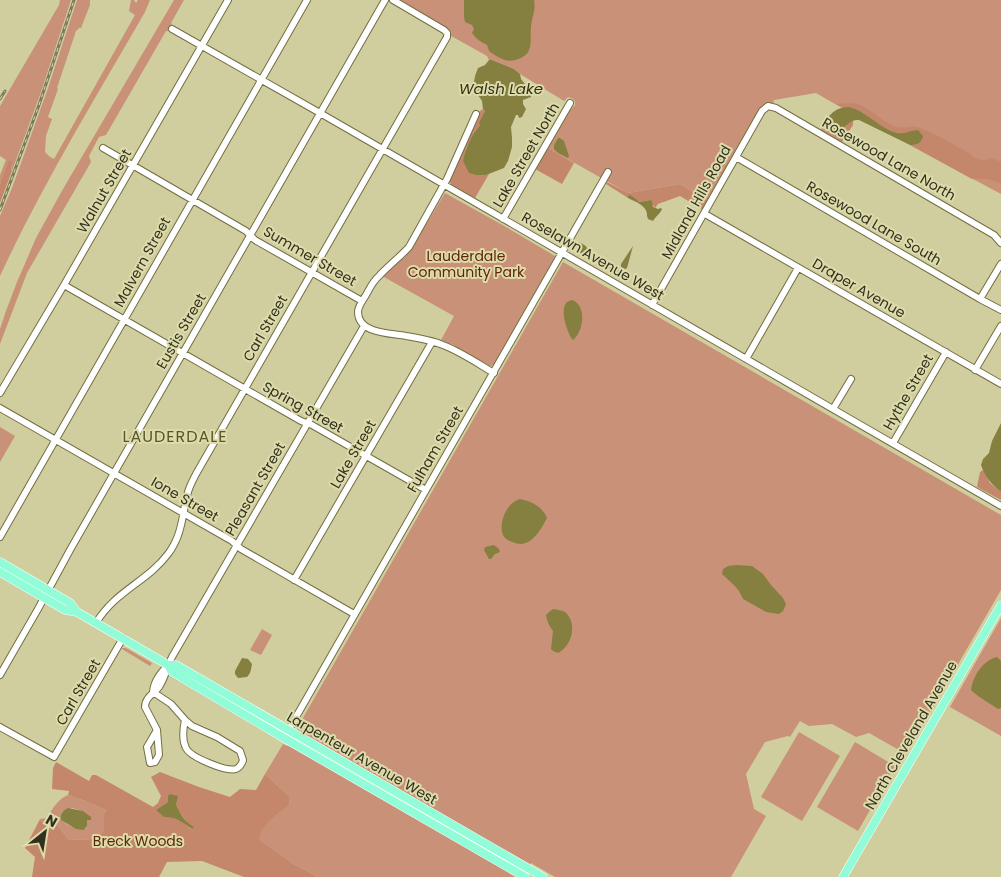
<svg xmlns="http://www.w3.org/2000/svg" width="1001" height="877" viewBox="0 0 1001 877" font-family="Poppins,sans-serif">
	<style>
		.green { fill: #c99177; fill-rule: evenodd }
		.forest { fill: #c5876b; fill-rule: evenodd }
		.water { fill: #858040 }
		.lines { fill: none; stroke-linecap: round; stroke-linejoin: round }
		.minor-casing { stroke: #716f43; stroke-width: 8 }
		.major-casing { stroke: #fff; stroke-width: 9 }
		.minor { stroke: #fff; stroke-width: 6 }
		.major { stroke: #92fbd7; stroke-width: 8 }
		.rail-casing { stroke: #7b7a5a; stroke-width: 3 }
		.rail { stroke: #dddbab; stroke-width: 1; stroke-dasharray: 4; stroke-linecap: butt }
		.labels { text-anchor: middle; stroke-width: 4; stroke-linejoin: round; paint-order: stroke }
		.street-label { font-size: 14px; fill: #32311e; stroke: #dddbab }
		.park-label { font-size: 14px; fill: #5f2605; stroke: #dddbab }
		.water-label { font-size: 15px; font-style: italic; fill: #343214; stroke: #dddbab }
		.quarter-label { font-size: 16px; letter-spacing: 1px; fill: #59562b; stroke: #dddbab }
	</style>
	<rect width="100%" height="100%" fill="#d0ce9f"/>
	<path class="green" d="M60,0H71L41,92L12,171L11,168L13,162L3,177L0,184V175L6,160L0,156V106L59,5Z
		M77,0H90V5L81,28H79L76,31L57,88L58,89L48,117L52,119L46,136L45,152L50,157L54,159L135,15L129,11L131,0H134L136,3L138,0H150L145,12C95,99 42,185 0,276V216L12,188L47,91Z
		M174,0H184L171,23L172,24L168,31H166L106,135L99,137L89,156L91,162L27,273L0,344V329L6,311L17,282L36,238L63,189Z
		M398,0H1001V194L910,145H915L900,133L842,108L816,93L774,100L773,104L767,103L761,107L708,201L680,184L628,193L548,148L568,112L575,105V102L573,99L568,97L564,101L520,74L514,69L492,60H489L487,56L453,37L451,36V32L449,30Z
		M825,124L827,128L840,133L837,139L820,130Z
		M445,193L506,227L555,256L553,261L494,365L490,366L451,344L441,340L454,316L382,276L405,257L411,249Z
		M563,262L1001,515V590L906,754L869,733L856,737L832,724L809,726L800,721L790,737L788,736L765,742L746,774L754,809L766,816L731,877H555L531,863L522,877H318L292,863L260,840C257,827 279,813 289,806L290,797L265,774L283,744L287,746Z
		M0,427L15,436L0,462Z
		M1001,618V736L950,707Z
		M262,629L272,635L261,655L250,650Z
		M122,648H126L152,663L150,666L122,649Z
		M169,676H172L280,740H279Z
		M799,732L840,756L802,821L761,797Z
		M855,742L895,766L858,831L817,807Z
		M68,795L85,801L106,810L104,816V831L94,839L69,840L55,822L39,821L40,819L47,818C52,809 58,799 68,795ZM72,808C79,810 88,812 91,820H87L86,829C76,829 64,826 60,816L62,812Z"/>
	<path class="forest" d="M852,103C869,105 880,122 897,127C904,129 913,125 920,128C937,134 953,145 969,153C977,160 982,162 992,158L1001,162V184L989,179H972L910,145C918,145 920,142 923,136L915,130C911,131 904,133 900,133C884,132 871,117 858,110C851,106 843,109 836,104Z
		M483,109L485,111L480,125L475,131L466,149L486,175L489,174L475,198L451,184L449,182L480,114V111Z
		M853,120V125L842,142L837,139L848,123Z
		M548,148L574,163L562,184L535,169Z
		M9,161H11L13,162L11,168L12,171L0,203V184Z
		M607,182L628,193L680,184L708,201L703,210L680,196L658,204L655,208L649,200L641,202L628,196V198L606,184Z
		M983,470L990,483L1001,492V500L977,487L980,472Z
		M56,762L89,781L92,775H96L153,807L158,803L161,796L151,777L160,772L199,787L230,797L240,789L256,790L265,774L290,797L289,806C279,813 258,827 260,840L292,863L318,877H244L202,861L167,862L159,877H32L35,857L25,848L39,821L55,822L69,840L94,839L104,831V815L106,810L85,801L68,795L69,791L52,789L53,768ZM169,798L176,804L179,811L188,824L193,827L191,829L184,823L157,810L168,802Z"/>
	<path class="water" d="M464,0H534C536,11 532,16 531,27C530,34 532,43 529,50C528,54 524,56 521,58C508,64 500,59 489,51L487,45C481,42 476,39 472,33L474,29L472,25L465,22L464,17Z
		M489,60H492L514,69L520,74L521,79L524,83L532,90L531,97L523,100V104L526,109L522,117L519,118L518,115H516L511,127L512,138V147L508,161L504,168L486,175H476L469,173L463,161C466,148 471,135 480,125L479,123L485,111L483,109L482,101L476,92L474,82L475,76L478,68L485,65Z
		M849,107C867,111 879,129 898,133C905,134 912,130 918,130L923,136C921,143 918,145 910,145L859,120C850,119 846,126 840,133H837L825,126C827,114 837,107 849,107Z
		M558,138H560L564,141L569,156L568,158L558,153L554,149V145Z
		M630,195L640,202L650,200L652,201L653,207L658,209L661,208L662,209C660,214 656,216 653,221L648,219L647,216C648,206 636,202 628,198V196Z
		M578,242C589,246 586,249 593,254C603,260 614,267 624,272V274L620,275L579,252L576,246Z
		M633,246L627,268L625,269L621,267V264Z
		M572,300C587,305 584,331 573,340L572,339C567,331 561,314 565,305C566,302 569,301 572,300Z
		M1001,423V492C991,484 985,477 981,465L983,459L989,453L992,441Z
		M520,499C531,501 543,507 547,518C540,531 530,550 512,542C509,541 504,538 503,535C498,523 507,502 520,499Z
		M494,545L499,549L500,552L495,554L491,559H489L484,550L485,547Z
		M737,565L752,566L763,574L771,585L783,598L786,604L783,611L779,614L766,612L743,599L739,591L735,586L722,574L723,569L728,566Z
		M553,609C557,610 562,610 565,612C578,623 572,646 558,653L553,651L551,649L553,631C549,626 547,621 546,615L549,612Z
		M997,657L1001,661V708L998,709L978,696L971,690C973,676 983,660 997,657Z
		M242,658L248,659L252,664C251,669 251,673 247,677L238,678L235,674V671Z
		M170,794L178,796L176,804C180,814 185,822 194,827L192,829C184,823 174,816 164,817L156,810L168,802V796Z
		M68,808L83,811L91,817V820H87V826L84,830L76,829L61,820C59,814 63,811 68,808Z"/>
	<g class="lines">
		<g class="minor-casing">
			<path id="minor" d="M172,29L320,113L1001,506
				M476,114L447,179L409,247C400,257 388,266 379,276C373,281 370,288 366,295C363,300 358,306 358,312C358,334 391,333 406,336C418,338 431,340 443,345C461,352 477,363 494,373
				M103,148L246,231L255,240L362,301
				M736,157L980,299L1001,310
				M705,214L1001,384
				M503,219L570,103
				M64,285L301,421L312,425L426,490
				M980,299L1001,264
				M652,305L762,111L768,106L776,108L994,235L1001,243
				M746,359L798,268
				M975,370L1001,326
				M0,393L64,285L228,0
				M0,408L232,541L241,549L354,614
				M833,409L851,379
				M893,443L946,352
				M0,537L307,0
				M294,580L432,342
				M96,623C115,591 147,582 168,554C183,534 182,514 188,492C190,485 193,480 196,474L447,37V33L444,30L393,0
				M0,675L38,609L70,550L385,0
				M153,692L171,704L185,720
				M153,692C154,681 160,674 167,666
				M185,720L192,726L217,737L240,751L243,760C242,764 240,767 236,769C226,772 190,757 186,748C182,740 183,729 185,720Z
				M0,727L54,757L123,638
				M157,730L159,755L155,762L150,763L147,747L157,730L145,707C145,697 154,694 159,687C165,678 167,667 172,657L364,326
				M284,738L608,172"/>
		</g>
		<g class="major-casing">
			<path id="major" d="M0,562L70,603L77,612
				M0,572L65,610L77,612L168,665L172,672L284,738L525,877
				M168,665H176L543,877
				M843,877L1001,605"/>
		</g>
		<use href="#minor" class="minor"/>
		<use href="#major" class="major"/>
		<g class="rail-casing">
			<path id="rail" d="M0,99L5,91
				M0,210L39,105L74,0"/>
		</g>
		<use href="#rail" class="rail"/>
	</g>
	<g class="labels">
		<g class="street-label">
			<text transform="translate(526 155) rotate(-60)" y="5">Lake Street North</text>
			<text transform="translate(889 159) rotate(30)" y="5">Rosewood Lane North</text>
			<text transform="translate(104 191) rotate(-60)" y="5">Walnut Street</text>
			<text transform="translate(696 202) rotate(-61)" y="5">Midland Hills Road</text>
			<text transform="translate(874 223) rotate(30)" y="5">Rosewood Lane South</text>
			<text transform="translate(310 256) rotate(30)" y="5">Summer Street</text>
			<text transform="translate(593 256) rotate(30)" y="5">Roselawn Avenue West</text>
			<text transform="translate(142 262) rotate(-61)" y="5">Malvern Street</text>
			<text transform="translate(859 288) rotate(30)" y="5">Draper Avenue</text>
			<text transform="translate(265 328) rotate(-60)" y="5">Carl Street</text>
			<text transform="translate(181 331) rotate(-60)" y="5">Eustis Street</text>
			<text transform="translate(908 392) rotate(-60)" y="5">Hythe Street</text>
			<text transform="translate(303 407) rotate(29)" y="5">Spring Street</text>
			<text transform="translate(435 449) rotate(-60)" y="5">Fulham Street</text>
			<text transform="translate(353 454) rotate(-60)" y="5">Lake Street</text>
			<text transform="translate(255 489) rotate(-60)" y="5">Pleasant Street</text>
			<text transform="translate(185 499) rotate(30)" y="5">Ione Street</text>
			<text transform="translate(78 692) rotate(-60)" y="5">Carl Street</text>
			<text transform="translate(911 735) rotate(-60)" y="5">North Cleveland Avenue</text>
			<text transform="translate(362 758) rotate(30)" y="5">Larpenteur Avenue West</text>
		</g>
		<g class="park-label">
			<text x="466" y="261">Lauderdale<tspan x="466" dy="16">Community Park</tspan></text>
			<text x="138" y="846">Breck Woods</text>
		</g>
		<g class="water-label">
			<text x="501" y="94">Walsh Lake</text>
		</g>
		<g class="quarter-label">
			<text x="175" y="442">LAUDERDALE</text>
		</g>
	</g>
	<g transform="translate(45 832) rotate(30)" stroke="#dddbab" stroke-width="4" paint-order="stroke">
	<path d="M0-4L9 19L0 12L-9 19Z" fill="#32311e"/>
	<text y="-8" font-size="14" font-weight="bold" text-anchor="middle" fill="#32311e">N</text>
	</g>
</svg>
